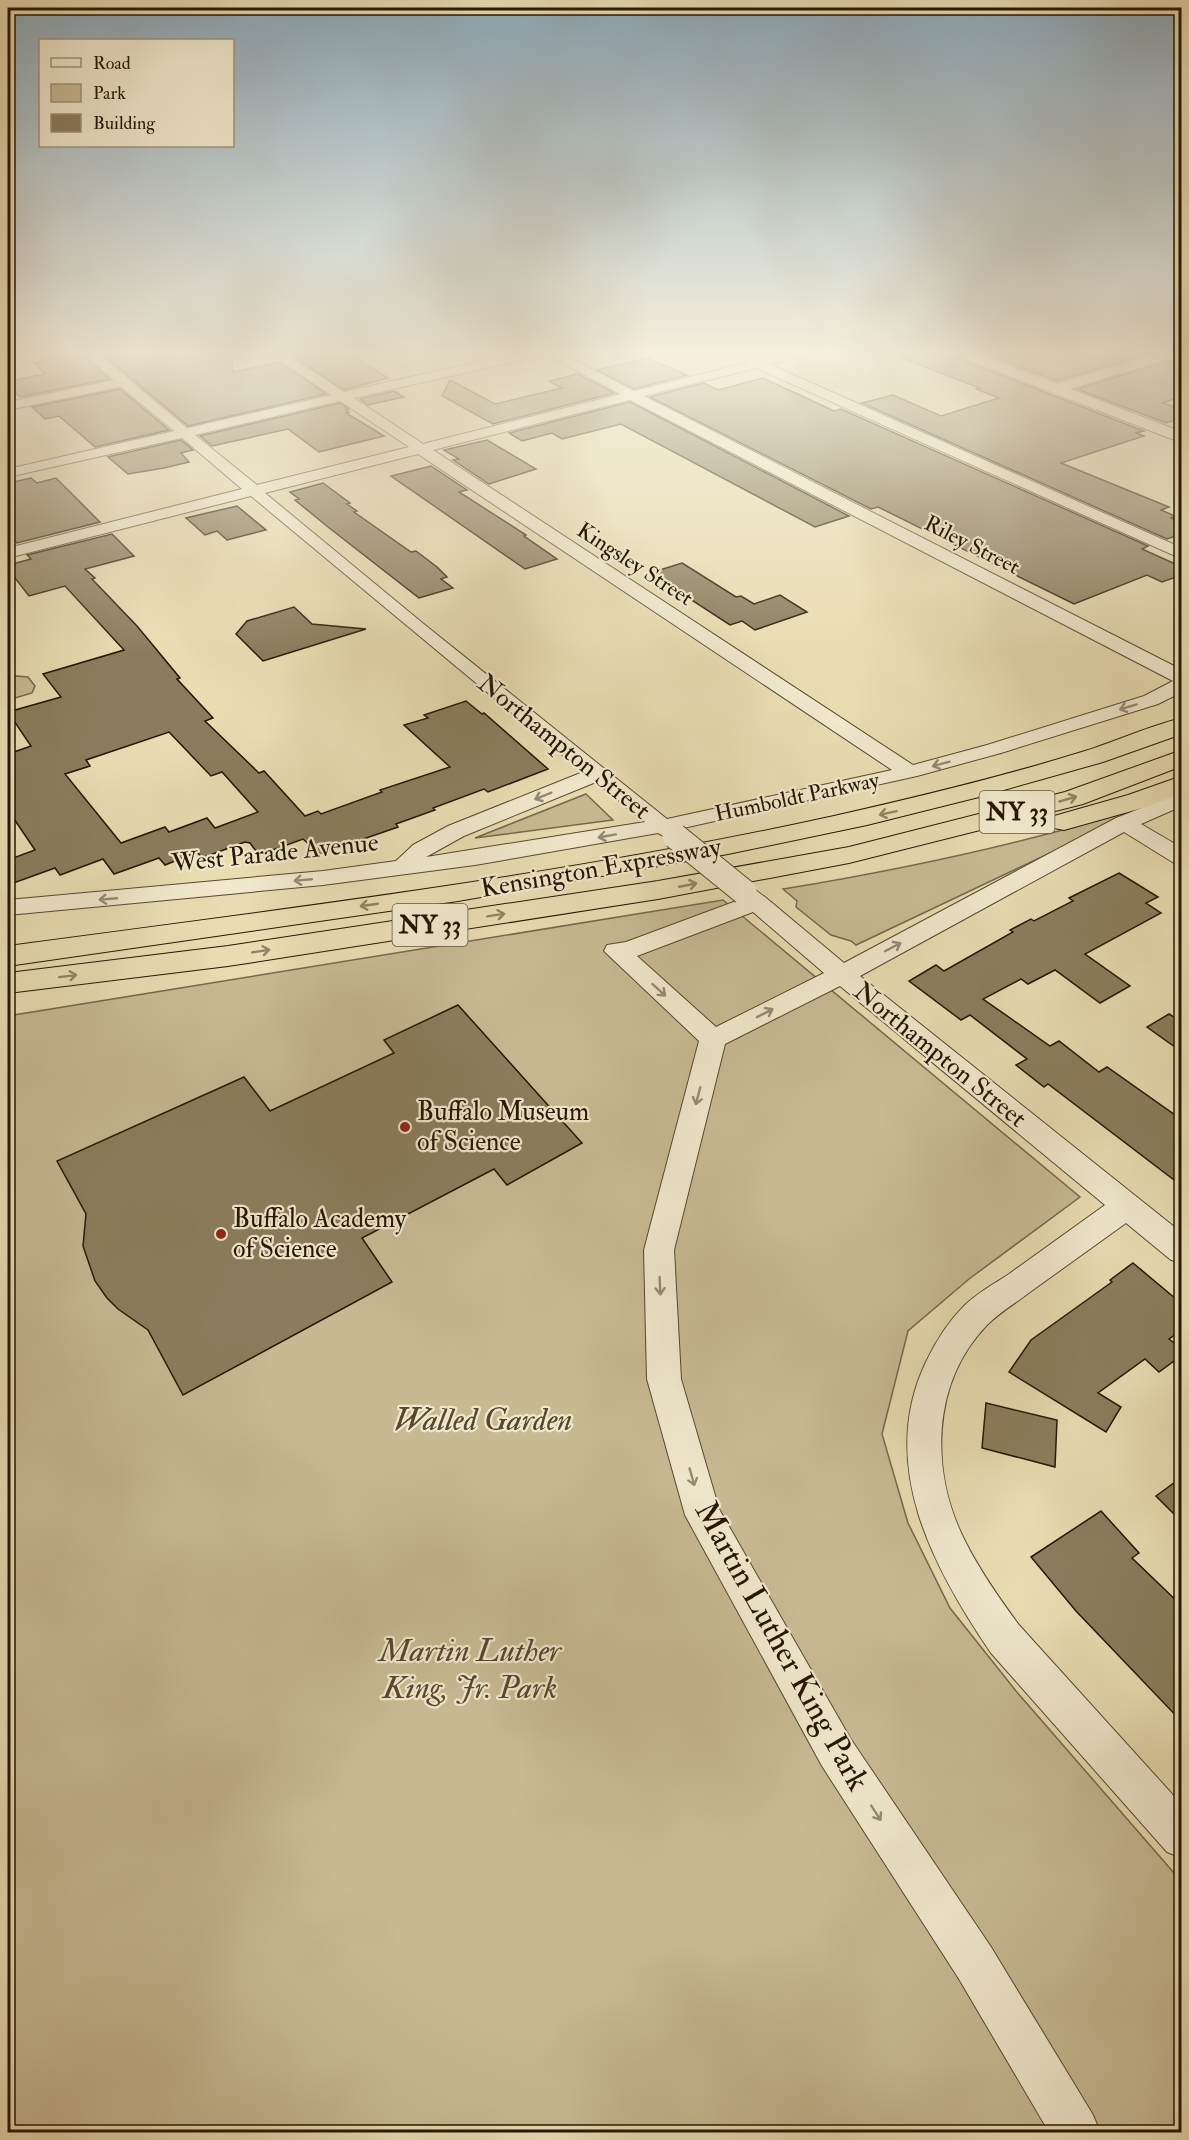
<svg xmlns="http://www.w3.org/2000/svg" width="1189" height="2140" viewBox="0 0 1189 2140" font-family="'IM FELL Double Pica',serif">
<rect width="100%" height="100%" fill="#e8dcb1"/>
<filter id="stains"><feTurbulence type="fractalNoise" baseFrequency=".00333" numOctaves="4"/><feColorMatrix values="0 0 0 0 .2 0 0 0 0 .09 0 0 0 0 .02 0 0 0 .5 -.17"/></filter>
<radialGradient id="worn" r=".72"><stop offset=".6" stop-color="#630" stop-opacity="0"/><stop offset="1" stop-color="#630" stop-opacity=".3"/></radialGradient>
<g fill="#c7ba93" stroke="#76684b" stroke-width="1.5">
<polygon points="16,676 28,677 35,686 32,693 8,700 8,679"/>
<polygon points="586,794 613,820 475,838"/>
<path d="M1130 811 1132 814 856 945 851 941 831 935 796 907 797 901 783 889C900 870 1016 845 1130 811Z"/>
<polygon points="723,900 1080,1197 969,1279 908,1331 882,1434 908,1523 950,1608 1016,1691 1181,1881 1181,2132 8,2132 8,1016"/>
</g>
<g fill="#8a7d5d" stroke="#241603" stroke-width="1.5" fill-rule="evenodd">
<polygon points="36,353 81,353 109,379 20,397 11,388 14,388 10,381 45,374 34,363 44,361"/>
<polygon points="101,353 231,353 233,372 279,362 326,394 188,426"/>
<polygon points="318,353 348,353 388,378 344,390 296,358"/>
<polygon points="894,353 953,353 957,358 1144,431 1136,433 1144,436 1061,463 1169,507 1161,510 1175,516 1171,518 1182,523 1182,534 1167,539 862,403 893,395 941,416 999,398 976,389 980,388 894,355"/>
<polygon points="984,353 1151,353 1057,381"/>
<polygon points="1182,353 1182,396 1163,403 1182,409 1182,418 1166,423 1077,389 1178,358"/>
<polygon points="648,358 687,375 634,389 597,370"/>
<polygon points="578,374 614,393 493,424 442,396 450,380 495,404 562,388 549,381"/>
<polygon points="763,378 834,411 841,409 1148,546 1142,549 1182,567 1182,575 1162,582 1147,575 1074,604 878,507 871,509 650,397 704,383 718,390"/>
<polygon points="120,389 169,430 95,447 59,416 45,419 32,407"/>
<polygon points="394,391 404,397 368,405 360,399"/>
<polygon points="630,402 849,516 815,527 621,424 562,439 552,433 522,441 509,433"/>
<polygon points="340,403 349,409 346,410 349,412 346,413 384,436 319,452 288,429 212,446 200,436"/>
<polygon points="181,440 193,450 181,453 189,462 164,468 128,474 108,457"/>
<polygon points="487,440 536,469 489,484 453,460 459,459 444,450"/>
<polygon points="431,466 467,490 459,492 526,535 524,536 557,559 525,569 391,476"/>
<polygon points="31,478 37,483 56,478 100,522 17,543 8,533 8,483"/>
<polygon points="323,483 350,503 347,504 357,511 354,512 411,552 416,551 437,567 447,577 441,579 453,588 419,598 328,527 295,500 299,499 290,492"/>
<polygon points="237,506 266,530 227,540 217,531 205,535 186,518"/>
<path d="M112 534 134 556 85 569 95 578 92 579 137 626 180 678 177 679 213 718 205 721 259 773 264 771 305 816 318 811 321 814 382 792 380 790 450 767 404 725 428 718 424 715 466 701 482 714 484 713 548 769 488 792 484 789 433 808 435 810 396 824 398 827 320 854 303 839 259 855 250 843 245 842 202 858 197 852 165 865 159 858 114 874 103 859 60 875 55 868 8 885V860L35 850 8 810V754L31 746 8 712 61 697 43 674 124 650 65 586 29 596 8 569V565L31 559 27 555ZM169 732 211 776 222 772 258 812 215 828 207 818 169 832 165 827 121 843 65 774 90 766 86 760Z"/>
<polygon points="682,563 736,597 741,596 754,604 780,595 807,612 755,630 742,621 730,625 650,573"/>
<polygon points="294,607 312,624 366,629 263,661 236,634 247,621"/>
<polygon points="1119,873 1158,897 1146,903 1161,913 1085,954 1130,986 1100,1003 1055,970 1028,984 1021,979 983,999 1050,1046 1059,1041 1099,1072 1107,1067 1182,1120 1182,1186 1048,1084 1044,1087 1016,1065 1027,1059 970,1015 961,1020 909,981 936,965 944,971 1013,932 1010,930 1031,919 1034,921 1073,901 1069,898"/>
<polygon points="458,1005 582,1143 507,1185 494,1169 362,1238 392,1282 183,1395 148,1330 118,1309 107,1298 95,1281 83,1246 86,1214 57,1161 244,1077 270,1111 394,1053 384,1040"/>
<polygon points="1169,1014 1182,1022 1182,1052 1147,1027"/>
<polygon points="1133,1263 1182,1304 1182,1330 1169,1339 1182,1349 1182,1355 1159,1372 1145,1359 1098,1393 1121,1407 1106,1432 1009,1372 1031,1340 1112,1282 1110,1280"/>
<polygon points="986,1403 1057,1420 1055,1467 982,1448"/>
<polygon points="1182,1477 1182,1522 1156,1496"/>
<polygon points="1101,1511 1139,1553 1132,1558 1182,1606 1182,1722 1076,1611 1031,1557"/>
</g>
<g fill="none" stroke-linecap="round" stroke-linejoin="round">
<defs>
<g id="minor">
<path d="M83 353H97L187 428 331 395 270 353H285L344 392 517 353H540L534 357 354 398 423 444 620 394 544 353H560L634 391 746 363V358C752 357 756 359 761 359 777 357 788 353 805 353L803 356 769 364 1182 548V559L756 368 644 396 1182 670V692L1158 704 1001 753 917 776 679 829 682 833 679 838 671 840 658 833 475 865 323 885 8 915V900L323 871 396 861 413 845 448 826 583 772 251 496 8 558V548L242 489 182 438 8 477V469L174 431 121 387 8 410V402L114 380ZM630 400 1173 681 1144 696 987 745 913 765 433 450ZM340 401 409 447 257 485 195 435ZM418 454 892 770 667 819 425 625 265 493ZM596 782 645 822 426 857 464 836Z"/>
<polygon points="1159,353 1179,353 1177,356 1060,392 1055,393 1048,389 1050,386"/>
<path d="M1182 792V806L1141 824 1182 848V865L1174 863 1124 832 860 976 1182 1233V1263L1171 1260 1126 1223C1094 1246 1062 1269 1030 1292 1016 1303 1000 1312 987 1325 931 1383 930 1472 965 1541 980 1571 999 1598 1019 1625L1182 1805V1858L1167 1852 991 1653C933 1568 877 1464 926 1362 936 1341 948 1322 964 1306 977 1293 994 1284 1009 1274 1041 1251 1073 1228 1105 1205L840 986 725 1044 674 1250 681 1379 719 1509 850 1738 991 1947 1093 2115 1100 2132H1049L959 1979 822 1766 685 1515 647 1379 644 1250 699 1041 604 951 607 945 626 942 739 900 732 892 736 887C750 883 754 890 765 897L844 963 1116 818ZM753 912 824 973 716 1027 637 956Z"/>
</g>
<polygon id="tertiary" points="955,353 977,353 1182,432 1182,443 958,356"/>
<g id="motorway">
<path d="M1182 718V734L1103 762 979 797 867 825 728 854 458 901 8 966V946C284 909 562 876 834 816 918 797 1002 777 1085 751 1117 741 1149 726 1182 718Z"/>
<polygon points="1182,750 1182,766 1083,804 849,863 658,899 228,966 8,993 8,973 228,946 658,881 849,847 1065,792"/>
<polygon points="1182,776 1182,793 1146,807 1064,830 1054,828 1051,822 1054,816 1128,795"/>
</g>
</defs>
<use href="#minor" stroke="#55482e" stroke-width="2"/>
<use href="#tertiary" stroke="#55482e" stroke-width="2"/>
<use href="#motorway" stroke="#241603" stroke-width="2"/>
<use href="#minor" fill="#f0e8cc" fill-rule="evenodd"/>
<use href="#tertiary" fill="#f0e8cc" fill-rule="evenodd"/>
<use href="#motorway" fill="#e8dcb1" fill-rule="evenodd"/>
<defs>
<polyline id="minor-bridge" points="675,836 744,892"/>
</defs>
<use href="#minor-bridge" stroke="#55482e" stroke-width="27" stroke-linecap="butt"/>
<use href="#minor-bridge" stroke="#f0e8cc" stroke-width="25"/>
</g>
<defs><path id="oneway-shaft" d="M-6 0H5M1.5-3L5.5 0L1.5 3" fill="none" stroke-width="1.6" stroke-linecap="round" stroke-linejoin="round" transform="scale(1.5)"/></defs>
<g stroke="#948a72">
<use href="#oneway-shaft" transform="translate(1128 707) rotate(163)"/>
<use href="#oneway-shaft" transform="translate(941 764) rotate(165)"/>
<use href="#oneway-shaft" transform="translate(543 796) rotate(158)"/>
<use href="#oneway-shaft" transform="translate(607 836) rotate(170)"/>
<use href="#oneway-shaft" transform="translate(303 880) rotate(175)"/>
<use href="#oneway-shaft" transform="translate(108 899) rotate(175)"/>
<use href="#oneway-shaft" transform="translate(893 947) rotate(-28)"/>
<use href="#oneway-shaft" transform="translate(659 990) rotate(42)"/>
<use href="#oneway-shaft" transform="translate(765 1013) rotate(-27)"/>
<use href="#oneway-shaft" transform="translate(698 1096) rotate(105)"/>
<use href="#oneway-shaft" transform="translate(660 1286) rotate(88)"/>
<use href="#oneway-shaft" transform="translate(692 1477) rotate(74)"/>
<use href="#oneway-shaft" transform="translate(876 1813) rotate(57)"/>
</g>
<g stroke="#908363">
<use href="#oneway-shaft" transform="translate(1068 799) rotate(-16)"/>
<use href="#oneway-shaft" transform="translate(888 813) rotate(168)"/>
<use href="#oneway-shaft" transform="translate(688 885) rotate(-11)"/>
<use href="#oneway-shaft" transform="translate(369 905) rotate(172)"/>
<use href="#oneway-shaft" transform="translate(496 915) rotate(-9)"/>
<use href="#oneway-shaft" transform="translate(261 951) rotate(-9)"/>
<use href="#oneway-shaft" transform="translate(68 976) rotate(-7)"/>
</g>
<linearGradient id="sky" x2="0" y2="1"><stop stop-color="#8da9ba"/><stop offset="0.54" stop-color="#f5efdc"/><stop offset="1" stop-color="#f5efdc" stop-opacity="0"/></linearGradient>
<rect width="1189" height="653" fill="url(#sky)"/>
<g fill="#8f2418" stroke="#f0e8cc" stroke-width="2">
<circle cx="405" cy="1127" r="6"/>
<circle cx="221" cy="1234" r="6"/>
</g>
<g text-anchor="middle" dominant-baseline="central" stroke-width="4.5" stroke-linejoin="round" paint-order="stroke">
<g font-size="22" fill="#241603" stroke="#f0e8cc">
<text transform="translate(972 545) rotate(27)">Riley Street</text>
<text transform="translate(635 564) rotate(33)">Kingsley Street</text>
<text transform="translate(797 797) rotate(-12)">Humboldt Parkway</text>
</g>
<g fill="#f0e8cc" stroke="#61553f" stroke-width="1.5">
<rect x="979.5" y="791" width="75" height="42" rx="4.5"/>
<rect x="392.5" y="904" width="75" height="42" rx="4.5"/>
</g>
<g font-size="24" font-weight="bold" fill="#241603">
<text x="1017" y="812">NY 33</text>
<text x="430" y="925">NY 33</text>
</g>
<g font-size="26" fill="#241603" stroke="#f0e8cc">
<text transform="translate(564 747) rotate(39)">Northampton Street</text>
<text transform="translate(275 853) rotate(-6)">West Parade Avenue</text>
<text transform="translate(601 868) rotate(-10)">Kensington Expressway</text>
<text transform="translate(940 1055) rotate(39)">Northampton Street</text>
</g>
<g font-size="26" fill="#241603" stroke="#f0e8cc" text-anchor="start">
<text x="417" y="1112">Buffalo Museum<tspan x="417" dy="30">of Science</tspan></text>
<text x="233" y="1219">Buffalo Academy<tspan x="233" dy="30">of Science</tspan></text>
</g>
<g font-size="32" font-style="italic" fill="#55472e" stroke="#f0e8cc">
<text x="483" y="1420">Walled Garden</text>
<text x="470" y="1651">Martin Luther<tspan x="470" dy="37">King, Jr. Park</tspan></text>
</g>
<g font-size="32" fill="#241603" stroke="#f0e8cc">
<text transform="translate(782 1646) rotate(61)">Martin Luther King Park</text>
</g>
</g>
<rect width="1189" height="2140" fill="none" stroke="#e8dcb1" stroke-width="30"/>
<rect x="9" y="9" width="1171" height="2122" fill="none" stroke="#241603" stroke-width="3"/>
<rect x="15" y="15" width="1159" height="2110" fill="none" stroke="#241603" stroke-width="1.5"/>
<rect x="39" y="39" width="195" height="108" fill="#f0e8cc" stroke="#9e947c" stroke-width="1.5"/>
<rect x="51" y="58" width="30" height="9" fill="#f0e8cc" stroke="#9e947c" stroke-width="1.5"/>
<text x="93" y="69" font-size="18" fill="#241603">Road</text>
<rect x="51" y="84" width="30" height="18" fill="#c7ba93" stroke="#9e947c" stroke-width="1.5"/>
<text x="93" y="99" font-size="18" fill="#241603">Park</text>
<rect x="51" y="114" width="30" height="18" fill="#8a7d5d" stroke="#9e947c" stroke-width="1.5"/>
<text x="93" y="129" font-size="18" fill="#241603">Building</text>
<rect width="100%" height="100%" filter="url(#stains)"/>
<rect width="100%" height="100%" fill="url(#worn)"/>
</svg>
